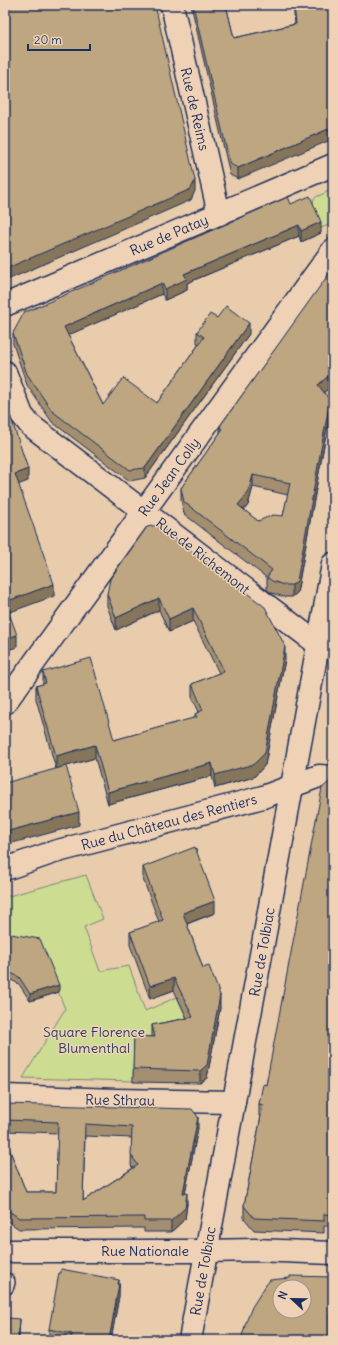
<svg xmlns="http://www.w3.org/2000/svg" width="338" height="1345" viewBox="0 0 338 1345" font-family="Delius,sans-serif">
<rect width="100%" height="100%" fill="#e9ccac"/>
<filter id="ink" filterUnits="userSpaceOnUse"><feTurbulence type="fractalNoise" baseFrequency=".025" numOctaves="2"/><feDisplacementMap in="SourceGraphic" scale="8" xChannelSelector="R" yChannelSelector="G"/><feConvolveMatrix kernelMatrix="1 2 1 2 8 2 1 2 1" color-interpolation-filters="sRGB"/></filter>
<g filter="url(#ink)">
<g fill="#ccdd91" stroke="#748678">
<polygon points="329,191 333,200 333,223 319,229 312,211 314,198"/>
<polygon points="86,875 103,919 84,927 100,971 129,966 145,1011 177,997 187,1019 176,1033 134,1041 133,1081 23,1078 65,1009 40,946 5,940 5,897"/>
</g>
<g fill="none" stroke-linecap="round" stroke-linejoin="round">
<defs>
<polyline id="pedestrian" points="5,1286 6,1282"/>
<g id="minor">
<polyline points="172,5 219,214"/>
<polyline points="5,372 22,415 30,425 319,645"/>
<polyline points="5,703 333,250"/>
<polyline points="5,869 54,852 263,797 319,776 333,777"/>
<polyline points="5,1096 115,1100 234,1102"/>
</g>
<g id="tertiary">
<polyline points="5,305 333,165"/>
<polyline points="5,1251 207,1251 255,1250 333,1253"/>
</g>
<polyline id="secondary" points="190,1340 333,564"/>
</defs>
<use href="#pedestrian" stroke="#1b2f5e" stroke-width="20"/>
<use href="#minor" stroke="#1b2f5e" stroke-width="25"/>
<use href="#tertiary" stroke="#1b2f5e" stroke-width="25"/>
<use href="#secondary" stroke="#1b2f5e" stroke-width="25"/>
<use href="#pedestrian" stroke="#efd2b6" stroke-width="17"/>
<use href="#minor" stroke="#efd2b6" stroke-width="22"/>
<use href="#tertiary" stroke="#efd2b6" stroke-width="22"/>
<use href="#secondary" stroke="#efd2b6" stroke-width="22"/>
</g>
<g fill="#a38f6f" stroke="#1b2f5e" fill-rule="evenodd">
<polygon points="191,5 226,5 234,38 295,24 293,5 333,5 238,179 230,175"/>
<polygon points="291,204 321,233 301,242 299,236 187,283 187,290 165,300 162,294 68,335 103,405 157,403 199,344 197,343 197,332 217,318 249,334 145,478 130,481 52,422 27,385 13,344 13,333 28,311"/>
<path d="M333 385 324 392 330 412 297 593 292 597H284L272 593 267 590V578L184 514 181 500V488L220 433V426ZM253 487 288 495 283 516 258 521 244 510 248 505Z"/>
<polygon points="147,527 285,659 265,765 254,777 215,788 212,776 108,804 95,758 56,769 36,699 36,686 43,684 43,672 114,740 195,718 195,714 199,712 192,697 192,684 219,673 193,621 169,632 159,610 116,630 107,606 107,594"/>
<polygon points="333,779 333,1226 324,1226 324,1233 254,1230 244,1218 244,1206 261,1116 259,1116 259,1104 266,1085"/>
<polygon points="143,867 215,913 187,924 203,968 220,1008 207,1078 200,1083 133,1082 134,1036 152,1037 152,1025 187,1018 174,990 150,999 130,945 130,932 159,922 143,879"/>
<polygon points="5,933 59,992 30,1001 19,984 5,977"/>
<path d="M5 1104 198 1128 185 1193 187 1204 185 1219 171 1232H144V1228L19 1229 6 1220 5 1218V1138L26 1192H56L58 1133 5 1131ZM85 1136 132 1138 131 1166 133 1168 83 1201Z"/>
<polygon points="333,1277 333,1319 331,1319 241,1340"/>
<polygon points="119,1284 119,1296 111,1340 49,1340 49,1329"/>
</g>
<g fill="#85745a" stroke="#1b2f5e">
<polygon points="333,127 333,139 238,179 238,168"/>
<polygon points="195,180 195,191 191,200 5,281 5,269"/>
<polygon points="321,222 321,233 301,242 301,231"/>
<polygon points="299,225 299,236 187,283 187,290 165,300 165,289 184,274"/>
<polygon points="162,283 162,294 64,337 64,327"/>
<polygon points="249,323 249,334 145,478 145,468"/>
<polygon points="333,372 333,385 318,397 318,385"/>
<polygon points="330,400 330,412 297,593 292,597 292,585"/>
<polygon points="28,469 28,481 15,486 15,474"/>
<polygon points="253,475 253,487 248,505 238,518 238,505"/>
<polygon points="54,584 54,596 5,614 5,602"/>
<polygon points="159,598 159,610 116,630 116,618"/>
<polygon points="193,608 193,621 169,632 169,619"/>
<polygon points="17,635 17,647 5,651 5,639"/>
<polygon points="285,646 285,659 265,765 254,777 215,788 215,775"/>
<polygon points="95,745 95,758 56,769 56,756"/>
<polygon points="212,763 212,776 108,804 108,792"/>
<polygon points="79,812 79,825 5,845 5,832"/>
<polygon points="215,901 215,913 183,925 183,913"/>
<polygon points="174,978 174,990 150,999 150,986"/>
<polygon points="59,985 59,992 30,1001 30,994"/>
<polygon points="220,995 220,1008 207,1078 200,1083 200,1071"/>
<polygon points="198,1117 198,1128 183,1204 183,1193"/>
<polygon points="187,1193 187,1204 185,1219 171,1232 171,1221"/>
<polygon points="119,1280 119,1288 119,1284 119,1296 111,1340 109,1340"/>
<polygon points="331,1307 331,1319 330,1340 329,1340"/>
<polygon points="20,1319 19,1340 18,1340"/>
</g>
<g fill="#bea681" stroke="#1b2f5e" fill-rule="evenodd">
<polygon points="5,5 155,5 195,180 191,189 5,269"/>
<polygon points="193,5 226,5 234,38 296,24 294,5 333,5 333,127 238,168 230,164"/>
<polygon points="310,196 321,222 301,231 299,225 184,274 187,279 165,289 162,283 64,327 103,405 123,378 157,403 204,337 197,332 210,314 217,318 226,306 249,323 145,468 130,470 52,411 27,374 13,333 25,311 28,311 288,197 291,204"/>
<path d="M333 268V372L318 385 330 400 297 581 292 585H284L272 581 267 577 272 570 184 502 181 488 222 430 220 426ZM253 475 290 483 283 516 273 515 258 521 238 505 248 493Z"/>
<polygon points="5,400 28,469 15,474 54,584 5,602 17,635 5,639"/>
<polygon points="158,525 265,607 285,646 265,753 254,764 215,775 212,763 108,792 95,745 56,756 36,686 46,683 43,672 91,658 114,740 197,717 195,714 203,710 192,684 224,671 193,608 169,619 159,598 116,618 107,594 110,579 147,527"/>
<polygon points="66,766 79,812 5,832 5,783"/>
<polygon points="333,779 333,1215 324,1214 324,1221 254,1218 244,1206 263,1105 259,1104 263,1084 266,1085 322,788"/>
<polygon points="195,847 215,901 183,913 203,968 209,966 220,995 207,1065 200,1071 133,1069 134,1036 155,1037 152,1025 193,1017 174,978 150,986 130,932 163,920 143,867"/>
<polygon points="5,933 40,939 59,985 30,994 19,977 5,970"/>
<path d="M5 1104 192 1109 198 1117 183 1193H187L185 1208 171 1221H144V1217L19 1218 6 1209 5 1207V1138L26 1192H56L58 1122 5 1120ZM85 1124 132 1127 131 1155 138 1165 83 1201Z"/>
<polygon points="61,1269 119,1280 118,1284 119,1284 109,1340 71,1340 72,1334 49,1329 59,1273 61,1273"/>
<path d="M290 1276 333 1277V1307H331L329 1340H241L246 1322 252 1307 266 1285 270 1280 290 1278ZM280 1287H304V1311H280Z"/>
<polygon points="7,1318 20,1319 18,1340 5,1340 5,1320"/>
</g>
</g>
<g text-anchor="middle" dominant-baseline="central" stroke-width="3" stroke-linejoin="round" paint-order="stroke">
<g font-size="14" fill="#1b2f5e" stroke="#efd2b6">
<text transform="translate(195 109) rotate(77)">Rue de Reims</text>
<text transform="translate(169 235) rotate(-23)">Rue de Patay</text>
<text transform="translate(169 477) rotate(-54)">Rue Jean Colly</text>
<text transform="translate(203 556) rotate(38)">Rue de Richemont</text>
<text transform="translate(169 822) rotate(-15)">Rue du Château des Rentiers</text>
<text transform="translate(262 952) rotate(-80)">Rue de Tolbiac</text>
<text transform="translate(120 1100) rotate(1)">Rue Sthrau</text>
<text x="145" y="1251">Rue Nationale</text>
<text transform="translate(203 1271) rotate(-80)">Rue de Tolbiac</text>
</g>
<g font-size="14" fill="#2d4063" stroke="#efd2b6">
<text x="94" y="1032">Square Florence<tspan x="94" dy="16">Blumenthal</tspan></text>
</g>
</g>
<rect width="338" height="1345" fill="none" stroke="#efd2b6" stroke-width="20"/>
<rect x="10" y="10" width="318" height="1325" fill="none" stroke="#1b2f5e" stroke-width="1.5" filter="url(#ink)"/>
<g transform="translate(292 1299) rotate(292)"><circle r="19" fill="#efd2b6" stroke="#9a9193"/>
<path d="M0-3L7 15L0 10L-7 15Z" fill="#1b2f5e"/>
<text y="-6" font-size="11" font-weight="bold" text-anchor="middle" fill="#1b2f5e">N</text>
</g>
<path d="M28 44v6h62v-6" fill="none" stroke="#1b2f5e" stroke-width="2"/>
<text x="34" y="44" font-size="12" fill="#1b2f5e" stroke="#efd2b6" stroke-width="3" paint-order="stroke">20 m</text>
</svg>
